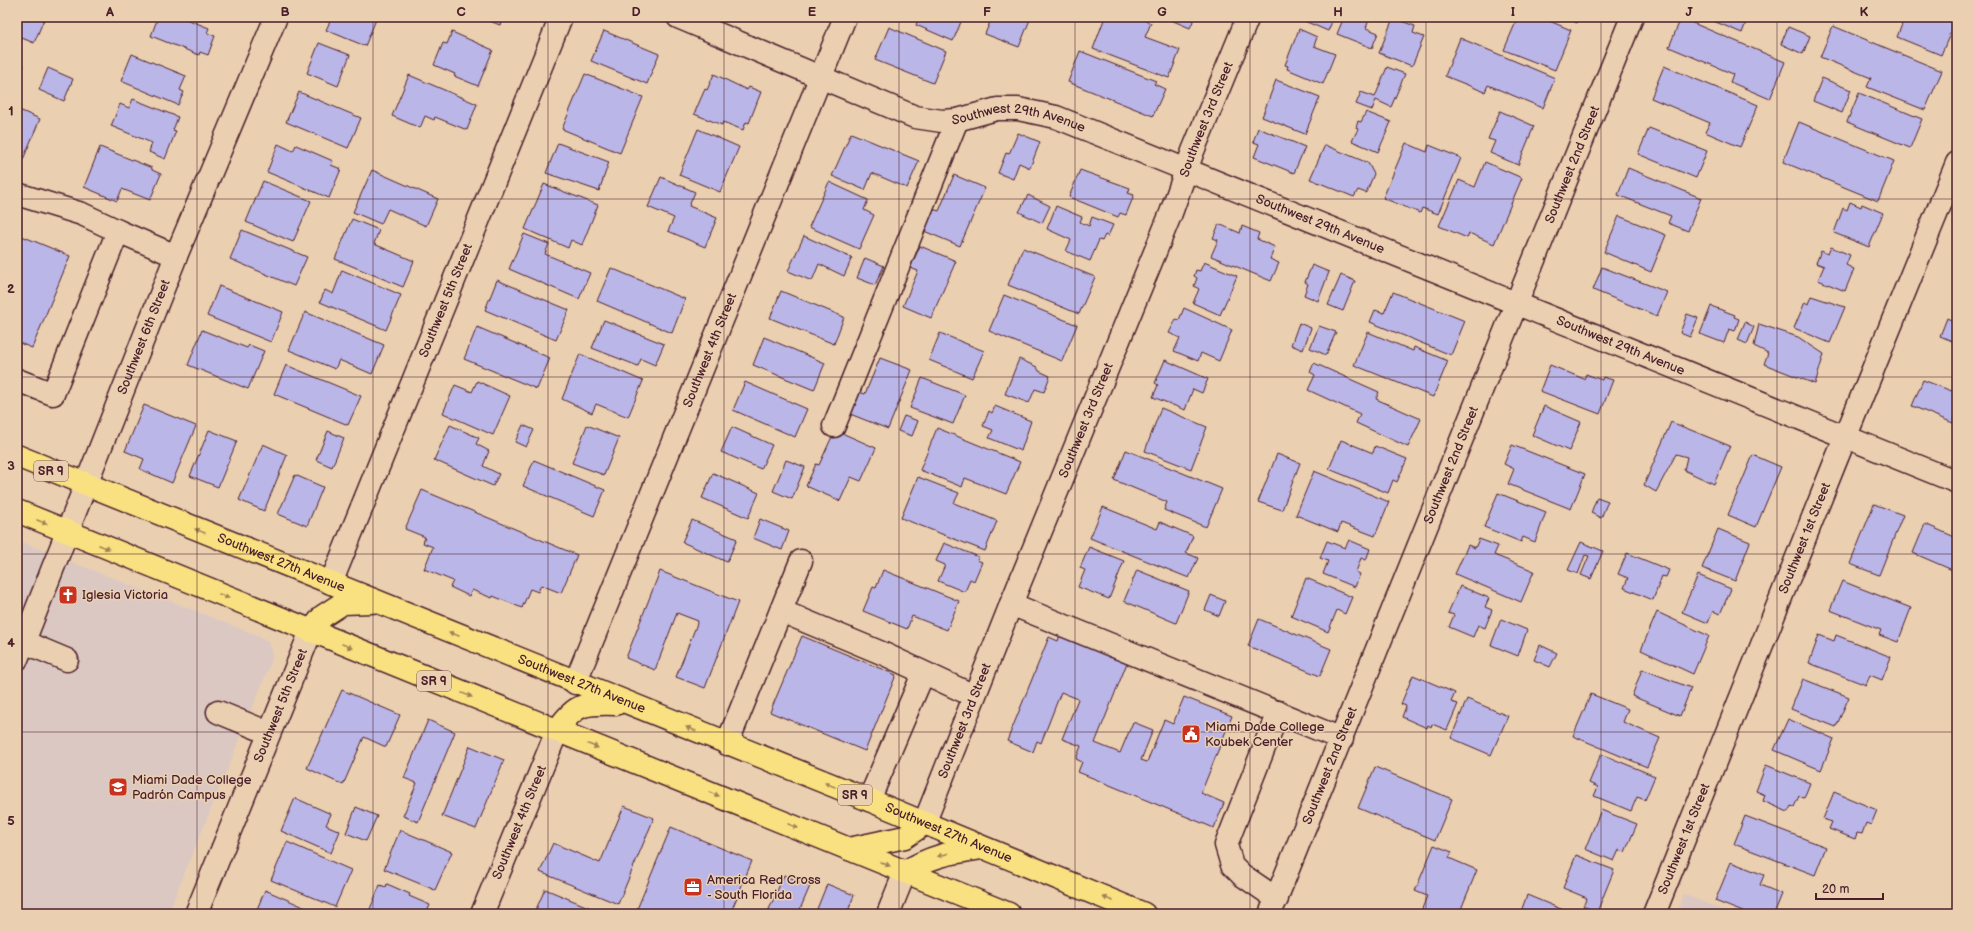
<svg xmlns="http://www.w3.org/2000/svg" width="1974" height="931" viewBox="0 0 1974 931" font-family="'Balsamiq Sans',sans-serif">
<rect width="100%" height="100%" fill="#ead0b1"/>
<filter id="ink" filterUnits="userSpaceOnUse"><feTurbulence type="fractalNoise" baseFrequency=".025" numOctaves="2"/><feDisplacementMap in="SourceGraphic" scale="8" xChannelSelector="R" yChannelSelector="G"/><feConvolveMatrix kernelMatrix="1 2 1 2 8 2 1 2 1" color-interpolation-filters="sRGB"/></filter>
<g filter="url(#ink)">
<g fill="#dcc8c2">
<polygon points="17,540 259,636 269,642 272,650 272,660 168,914 17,914"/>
<polygon points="1684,894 1732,914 1676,914"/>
</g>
<g fill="#bbb6e8" stroke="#4a1f2b">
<polygon points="17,17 45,17 34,43 22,38 19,45 17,44"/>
<polygon points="158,17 181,17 209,28 207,33 215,36 208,55 200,52 199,55 151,36"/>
<polygon points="332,17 377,17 365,46 326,30"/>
<polygon points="479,17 503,17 500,25"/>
<polygon points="919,17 963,17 953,41 916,25"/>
<polygon points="992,17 1031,17 1019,47 985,34"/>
<polygon points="1105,17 1136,17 1151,23 1145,37 1180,50 1169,78 1093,49"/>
<polygon points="1164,17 1195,17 1190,28"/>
<polygon points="1295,17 1334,17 1328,31"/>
<polygon points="1344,17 1370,17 1366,28 1378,33 1372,48 1337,34"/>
<polygon points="1518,17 1540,17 1571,30 1555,70 1504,50"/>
<polygon points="1564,17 1579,17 1577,23"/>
<polygon points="1704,17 1748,17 1742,33"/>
<polygon points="1905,17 1942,17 1955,22 1941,55 1897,37"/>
<polygon points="1393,18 1415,26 1413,33 1424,37 1412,66 1379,53"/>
<polygon points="1681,18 1785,62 1770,99 1730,82 1733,74 1669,47"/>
<polygon points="1833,26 1942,71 1925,110 1867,87 1871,78 1820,57"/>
<polygon points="889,27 946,51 933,83 875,60"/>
<polygon points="1788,27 1810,36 1803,54 1781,44"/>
<polygon points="1299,29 1317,37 1314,46 1335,54 1323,84 1287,69 1288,66 1285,65"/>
<polygon points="604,31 659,54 647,84 591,61"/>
<polygon points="452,32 493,50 478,86 454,76 455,74 434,65 443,43 447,44"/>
<polygon points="1460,38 1555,78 1543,108 1488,85 1485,92 1445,76"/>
<polygon points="319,43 350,55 338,86 307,73"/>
<polygon points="1080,51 1156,81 1154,84 1165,89 1153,116 1068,82"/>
<polygon points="132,54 186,76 180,90 184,92 178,105 121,81"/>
<polygon points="17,62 24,65 17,80"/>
<polygon points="1664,66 1758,105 1740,147 1705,132 1710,123 1651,98"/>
<polygon points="1387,67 1405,74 1391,107 1376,100 1372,110 1356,104 1361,92 1375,97"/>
<polygon points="48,68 73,79 64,101 39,90"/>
<polygon points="585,74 643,97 620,153 562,129"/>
<polygon points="714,74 747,90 749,87 761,92 749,123 746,122 743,130 723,122 722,125 694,114 705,89 707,90"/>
<polygon points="409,75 477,104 467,130 435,117 434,120 425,116 420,128 392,116"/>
<polygon points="1822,78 1851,90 1842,113 1813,101"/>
<polygon points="1276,80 1320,97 1305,134 1262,117"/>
<polygon points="299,92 361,118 348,148 286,122"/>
<polygon points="1859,93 1922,119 1910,148 1847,122"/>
<polygon points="133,99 178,117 173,130 176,131 165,159 149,152 152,143 111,126 120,104 129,108"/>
<polygon points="17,109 40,119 22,162 17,159"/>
<polygon points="1500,111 1534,126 1518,165 1490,153 1495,141 1488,139"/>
<polygon points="1366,112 1391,122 1378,152 1352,141 1358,129 1356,128 1358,121 1361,122"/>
<polygon points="1799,122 1894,161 1878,201 1783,162"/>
<polygon points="1258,128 1305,147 1294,173 1254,157 1259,144 1253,142"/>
<polygon points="1649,128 1707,151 1696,178 1638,154"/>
<polygon points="698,129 739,147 720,192 679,175"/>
<polygon points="851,133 919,161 907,188 872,173 865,190 832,176"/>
<polygon points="1018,133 1040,142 1030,168 1019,163 1013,179 998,173 1006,153 1009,154"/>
<polygon points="558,143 609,162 599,191 546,173"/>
<polygon points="1406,143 1427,152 1429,145 1461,158 1438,214 1422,208 1420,213 1383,198"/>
<polygon points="278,144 293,151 296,145 333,161 331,165 341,169 329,198 267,172"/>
<polygon points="1325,145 1368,163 1374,174 1366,193 1358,190 1354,197 1310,179"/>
<polygon points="100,147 152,168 152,170 161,174 150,200 122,189 117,201 84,187"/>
<polygon points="1485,162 1522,178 1494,244 1469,233 1467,238 1439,226 1459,180 1475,187"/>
<polygon points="1628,168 1701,198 1688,231 1668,223 1671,216 1618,195"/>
<polygon points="372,170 438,199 426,226 388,209 381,224 353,212"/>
<polygon points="1080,170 1130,188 1128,193 1134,195 1126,215 1120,213 1118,217 1069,197"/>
<polygon points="954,175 985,188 960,246 924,231 933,209 939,211"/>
<polygon points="661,177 695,192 689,206 717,218 705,247 668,231 674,218 648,207"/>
<polygon points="263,181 311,201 293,242 246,222"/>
<polygon points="829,182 868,200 864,210 874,215 859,249 809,227"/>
<polygon points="544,184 598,205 582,245 571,240 568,248 525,229"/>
<polygon points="1028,195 1050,206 1042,223 1019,212"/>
<polygon points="1850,202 1861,207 1862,204 1883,213 1869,247 1834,233 1843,208 1847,210"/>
<polygon points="1056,206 1082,217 1080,222 1089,226 1092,217 1113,225 1108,236 1105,235 1102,241 1099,240 1090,261 1066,251 1071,240 1047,229"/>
<polygon points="1619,216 1666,235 1651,272 1604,252"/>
<polygon points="352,219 379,230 374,244 414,261 403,287 335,259"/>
<polygon points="1219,224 1240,233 1242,226 1259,233 1257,239 1275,247 1270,259 1279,263 1271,281 1211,256 1218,240 1213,238"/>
<polygon points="242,230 307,257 294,286 230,259"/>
<polygon points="17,234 70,256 32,348 17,342"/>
<polygon points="524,234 549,244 545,254 590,273 579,299 509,269"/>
<polygon points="804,236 852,258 844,276 819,264 812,281 788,271"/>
<polygon points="920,246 956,261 931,318 903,306 918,271 910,268"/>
<polygon points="1831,247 1850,255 1846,265 1854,269 1845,291 1818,280 1824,266 1816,263 1821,251 1828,254"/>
<polygon points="1023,248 1095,277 1079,314 1008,285"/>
<polygon points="865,258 884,266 875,285 857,278"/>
<polygon points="1204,262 1237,276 1220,315 1193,303 1199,289 1194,286 1197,278 1194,276 1196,270 1200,271"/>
<polygon points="1312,265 1329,272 1318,301 1304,295 1308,284 1305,282"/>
<polygon points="1602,267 1667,292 1657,316 1593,290"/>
<polygon points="611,268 685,299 672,333 597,301"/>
<polygon points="342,270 401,295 386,330 320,302 325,290 333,294"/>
<polygon points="1341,275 1355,281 1343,311 1328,305"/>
<polygon points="497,280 569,310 556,340 485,310"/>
<polygon points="219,286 283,312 271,342 207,316"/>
<polygon points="781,291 844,317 834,344 770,318"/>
<polygon points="1393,292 1465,321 1451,355 1370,322 1375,310 1384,313"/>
<polygon points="1004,295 1077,325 1062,361 989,331"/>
<polygon points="1811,296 1845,307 1830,343 1794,328 1805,302 1808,304"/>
<polygon points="1711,306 1735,315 1734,317 1739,319 1735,331 1729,329 1724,343 1700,334"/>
<polygon points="1184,308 1232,330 1219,361 1201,353 1198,361 1174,351 1180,338 1169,333 1176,319 1179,320"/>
<polygon points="305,312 384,345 372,374 339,360 335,369 289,350"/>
<polygon points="1687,314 1698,318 1690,337 1680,333"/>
<polygon points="1947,318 1957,323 1957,343 1940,336"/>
<polygon points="604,320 664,344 655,365 641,359 638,366 592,348"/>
<polygon points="1745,322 1754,327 1747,344 1738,340"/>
<polygon points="1299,323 1311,328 1303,350 1291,345"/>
<polygon points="1759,324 1798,337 1824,354 1815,384 1764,364 1768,353 1754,346"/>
<polygon points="1319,326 1336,332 1326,355 1310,348"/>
<polygon points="477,327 550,358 537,389 464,359"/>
<polygon points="202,330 247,348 249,345 264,351 248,389 188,365"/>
<polygon points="1368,332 1413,351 1414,347 1448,361 1433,397 1354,365"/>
<polygon points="940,333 984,351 972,378 929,360"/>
<polygon points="764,337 825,363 814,390 753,365"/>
<polygon points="580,354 643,381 628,417 596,404 592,413 562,399"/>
<polygon points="880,358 912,370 888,429 850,414 859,392 865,394"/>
<polygon points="1019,359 1037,367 1039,371 1050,376 1044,392 1035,389 1029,403 1005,394"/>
<polygon points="1165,360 1208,379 1202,393 1193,389 1185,410 1153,397 1158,385 1155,383"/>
<polygon points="1314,363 1379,392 1376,399 1421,419 1408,447 1356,423 1360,414 1308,390 1315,375 1310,372"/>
<polygon points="286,365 361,396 348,425 274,394"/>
<polygon points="1550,365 1584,379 1586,374 1602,380 1603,377 1613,380 1600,414 1540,391"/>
<polygon points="922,378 965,395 953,424 910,408"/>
<polygon points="1923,380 1957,393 1957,413 1953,423 1912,406"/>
<polygon points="477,381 510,396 493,435 443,413 455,385 472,392"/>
<polygon points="745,382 807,409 795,437 733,410"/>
<polygon points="144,405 196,426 172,483 140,469 144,459 125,451"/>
<polygon points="995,406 1031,421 1021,451 989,438 993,430 983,426 989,411 992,413"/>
<polygon points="1544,406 1581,422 1569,451 1532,435"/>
<polygon points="1161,408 1207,427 1191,469 1145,451"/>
<polygon points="904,416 918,421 912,436 898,431"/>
<polygon points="1671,422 1730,446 1714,484 1684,470 1687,457 1676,454 1656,492 1644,485"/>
<polygon points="450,425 479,438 476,444 489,451 483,466 499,474 493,486 434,460"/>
<polygon points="523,425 534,430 526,447 515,442"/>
<polygon points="587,425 619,438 604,475 572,463"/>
<polygon points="732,427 772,445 761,469 721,452"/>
<polygon points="937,428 1020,462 1006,494 965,478 962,487 920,470"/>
<polygon points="209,430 237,441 218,487 190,476"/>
<polygon points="835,430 876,448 861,481 851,477 840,501 806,486 816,464 819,465"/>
<polygon points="328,431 344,438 332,467 316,460"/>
<polygon points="1341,440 1373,453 1375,446 1407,459 1397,482 1393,480 1388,493 1329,469"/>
<polygon points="263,444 287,455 264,511 239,500"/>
<polygon points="1512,445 1585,474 1571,509 1508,484 1514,469 1504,464"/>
<polygon points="1126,450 1222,489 1206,527 1164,510 1167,502 1114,480"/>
<polygon points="1277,454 1300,463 1282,510 1258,502"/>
<polygon points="1753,455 1781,467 1756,527 1728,515"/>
<polygon points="534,460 605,490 594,516 523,486"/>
<polygon points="786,460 805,467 792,499 773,491"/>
<polygon points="1314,471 1389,502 1375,536 1341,523 1338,532 1296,515"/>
<polygon points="713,473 759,493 748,518 702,498"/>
<polygon points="295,475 323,487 307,526 278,514"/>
<polygon points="918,477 959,493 954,503 997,521 985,551 901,518"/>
<polygon points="422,490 577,555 561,593 541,585 538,592 530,589 522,608 493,596 492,598 472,590 469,596 450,587 453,581 424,569 433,547 423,543 425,537 405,529"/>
<polygon points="1498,493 1546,512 1535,542 1523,537 1521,542 1484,527"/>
<polygon points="1597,497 1608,501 1601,518 1591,513"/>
<polygon points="1874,504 1903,515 1879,575 1850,564"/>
<polygon points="1103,507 1157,529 1160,522 1193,536 1186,553 1198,558 1189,578 1090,538"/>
<polygon points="760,519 789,531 782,550 753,538"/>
<polygon points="692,520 737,539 727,562 682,542"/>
<polygon points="1925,524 1957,538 1957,572 1913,553"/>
<polygon points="1718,529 1750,542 1735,581 1702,568"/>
<polygon points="1479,539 1498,546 1494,555 1534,571 1521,602 1455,574 1468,545 1475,548"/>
<polygon points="1349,540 1370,549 1366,560 1361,558 1356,572 1360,574 1355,587 1323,574 1328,561 1320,558 1327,541 1345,548"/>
<polygon points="1581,542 1603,551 1591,579 1581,575 1589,556 1585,555 1578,574 1568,570"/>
<polygon points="944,543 979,557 977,560 982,562 974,581 970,579 965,592 938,581 945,565 936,561"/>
<polygon points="1089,547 1124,561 1109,599 1078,587 1085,570 1080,568"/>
<polygon points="1627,553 1669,570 1666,577 1662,576 1653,600 1624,588 1628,578 1618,574"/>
<polygon points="883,570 959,601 947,630 912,616 907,629 863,611 873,587 876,588"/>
<polygon points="1137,570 1189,591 1176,623 1124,601"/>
<polygon points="660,571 738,602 705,688 676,677 698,621 677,613 655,670 626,658"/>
<polygon points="1698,575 1731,589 1720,614 1713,611 1708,623 1682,612"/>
<polygon points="1306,578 1352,597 1345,614 1337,610 1328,632 1291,616"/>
<polygon points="1842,581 1911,608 1898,642 1879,635 1881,630 1830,610"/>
<polygon points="1460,586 1489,598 1485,607 1492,610 1485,628 1478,625 1473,637 1449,627 1454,615 1448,613"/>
<polygon points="1211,595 1225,601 1219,616 1205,610"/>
<polygon points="1657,612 1709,636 1693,674 1641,650"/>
<polygon points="1259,619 1331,649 1320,676 1248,646"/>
<polygon points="1501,619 1527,630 1518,656 1491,645"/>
<polygon points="1060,635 1127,663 1095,743 1120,753 1133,722 1153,730 1141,760 1147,762 1164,720 1173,724 1184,697 1232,716 1201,793 1224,803 1214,828 1078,772 1082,762 1076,759 1081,746 1062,739 1078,699 1061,692 1041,743 1037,741 1033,752 1007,741 1049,637 1058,641"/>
<polygon points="1819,635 1834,641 1836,635 1891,657 1882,680 1870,675 1866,685 1809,663"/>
<polygon points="802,636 896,675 865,751 770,712"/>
<polygon points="1540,645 1557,653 1550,667 1534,660"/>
<polygon points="1642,669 1691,688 1680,716 1632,696"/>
<polygon points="1413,675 1455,693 1451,702 1458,704 1447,730 1432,724 1431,727 1428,725 1427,728 1402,717 1406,706 1401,704"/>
<polygon points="1803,679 1849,697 1836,727 1791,709"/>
<polygon points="342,690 400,715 386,747 364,737 343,785 307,768"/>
<polygon points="1591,694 1628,709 1623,722 1660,738 1647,767 1573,736"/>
<polygon points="1467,699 1508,716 1491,755 1451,738"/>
<polygon points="1788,719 1834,739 1821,770 1774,750"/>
<polygon points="428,720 455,732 418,822 403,816 417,783 404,778"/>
<polygon points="470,746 504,760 476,829 442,816"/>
<polygon points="1601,754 1655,776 1645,800 1637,797 1631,811 1594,796 1598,787 1589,783"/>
<polygon points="1766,765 1810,783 1804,798 1799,796 1794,807 1791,806 1788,812 1763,801 1765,795 1756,791"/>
<polygon points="1375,767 1452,799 1435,840 1358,808"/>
<polygon points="1834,792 1877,810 1871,825 1866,823 1862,834 1857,833 1855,839 1829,829 1832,822 1823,819"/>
<polygon points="295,798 331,814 326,825 340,831 331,853 281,831"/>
<polygon points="624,806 654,818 618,904 540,872 553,843 600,863"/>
<polygon points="356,807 377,816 366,841 346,833"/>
<polygon points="1601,810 1637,824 1625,852 1619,850 1614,861 1585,849"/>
<polygon points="1745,816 1826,847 1815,875 1734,844"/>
<polygon points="671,827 752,861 730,914 635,914"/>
<polygon points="400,830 452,852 435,890 384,869"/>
<polygon points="287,842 351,870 335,907 271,880"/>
<polygon points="1434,845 1452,852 1449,858 1477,870 1459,914 1420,914 1427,896 1415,891"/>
<polygon points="1576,855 1614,870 1597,912 1583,906 1587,898 1563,888"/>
<polygon points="1731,862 1764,875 1760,885 1782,894 1774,914 1748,914 1715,901"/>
<polygon points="784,875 810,886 798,914 767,914"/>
<polygon points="387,884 410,894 409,896 430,905 426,914 408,914 403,912 403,914 368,914 380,885 386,887"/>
<polygon points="827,884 854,895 847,914 815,914"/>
<polygon points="545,889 593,909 591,914 534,914"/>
<polygon points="265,890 304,907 301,914 255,914"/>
<polygon points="1527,895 1573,914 1520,914"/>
</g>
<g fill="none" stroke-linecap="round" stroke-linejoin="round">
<defs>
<g id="minor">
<path id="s1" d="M678 17 915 117 942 121 957 120 997 109H1018L1056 117 1957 482"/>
<polyline points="17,194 82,214 118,231"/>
<polyline points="17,380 53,394 118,231 176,256"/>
<polyline points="834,426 957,120"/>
<path id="s2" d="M331 583 561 17"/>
<polyline points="1011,604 1342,739"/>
<polyline points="781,611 884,654 974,696"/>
<polyline points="24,642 67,660"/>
<path id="s3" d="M17 659 176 256 276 17"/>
<path id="s4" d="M575 683 845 17"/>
<polyline points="218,712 269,733"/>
<polyline points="727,744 801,561"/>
<polyline points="869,800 923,674"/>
<path id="s5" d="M924 824 1011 604 1171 213 1193 151 1248 17"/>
<polyline points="1277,899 1242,875 1232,865 1226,845 1278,712"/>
<path id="s6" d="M196 914 311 631"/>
<path id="s7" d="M482 914 557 731"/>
<polyline points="888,914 905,872"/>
<path id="s8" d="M1270 914 1632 17"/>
<path id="s9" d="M1654 914 1834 465 1957 163"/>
</g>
<g id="highway">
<path id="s10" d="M17 456 869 800 1144 914"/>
<polyline points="17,511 1009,914"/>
<polyline points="311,631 323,616 343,603 371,602"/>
<path d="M557 731C575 703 585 703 616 704"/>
<polyline points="849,849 905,837 924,824"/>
<path d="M905 872C933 855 950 853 982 848"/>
</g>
</defs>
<use href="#minor" stroke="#4a1f2b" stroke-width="25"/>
<use href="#highway" stroke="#4a1f2b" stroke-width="25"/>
<use href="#minor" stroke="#ead0b1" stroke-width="22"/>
<use href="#highway" stroke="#f9e181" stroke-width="22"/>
</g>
<defs><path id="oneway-solid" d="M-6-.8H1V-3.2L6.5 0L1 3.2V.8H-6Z"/></defs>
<g fill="#a28056">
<use href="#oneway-solid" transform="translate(42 522) rotate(22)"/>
<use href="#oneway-solid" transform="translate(200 531) rotate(-158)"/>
<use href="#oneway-solid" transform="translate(104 547) rotate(22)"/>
<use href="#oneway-solid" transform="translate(224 596) rotate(22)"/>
<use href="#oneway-solid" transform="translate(454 634) rotate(-158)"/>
<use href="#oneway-solid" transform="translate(347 646) rotate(22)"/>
<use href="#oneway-solid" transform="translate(467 695) rotate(22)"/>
<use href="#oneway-solid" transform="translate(691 729) rotate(-158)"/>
<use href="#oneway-solid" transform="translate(593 746) rotate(21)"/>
<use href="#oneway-solid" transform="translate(830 785) rotate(-158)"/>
<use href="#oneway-solid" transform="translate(714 794) rotate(22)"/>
<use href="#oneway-solid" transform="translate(793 826) rotate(22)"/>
<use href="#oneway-solid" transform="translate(943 855) rotate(164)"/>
<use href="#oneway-solid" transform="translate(885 864) rotate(22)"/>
<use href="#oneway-solid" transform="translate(1108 899) rotate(-158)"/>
</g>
</g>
<path fill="none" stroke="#4a1f2b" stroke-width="1" stroke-opacity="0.55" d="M197 17V914M373 17V914M548 17V914M724 17V914M899 17V914M1075 17V914M1250 17V914M1426 17V914M1601 17V914M1777 17V914M17 199H1957M17 377H1957M17 554H1957M17 732H1957"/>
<defs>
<symbol id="church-square" viewBox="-11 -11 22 22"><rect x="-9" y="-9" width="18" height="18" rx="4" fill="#c8321e" stroke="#ead0b1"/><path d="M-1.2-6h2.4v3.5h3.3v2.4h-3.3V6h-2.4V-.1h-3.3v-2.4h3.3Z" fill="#fff"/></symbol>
<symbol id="civic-square" viewBox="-11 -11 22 22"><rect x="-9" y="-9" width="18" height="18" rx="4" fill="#c8321e" stroke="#ead0b1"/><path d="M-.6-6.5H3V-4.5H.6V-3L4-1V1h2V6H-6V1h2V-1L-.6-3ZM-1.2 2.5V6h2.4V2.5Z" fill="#fff"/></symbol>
<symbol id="university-square" viewBox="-11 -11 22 22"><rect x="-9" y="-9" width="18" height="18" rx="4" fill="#c8321e" stroke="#ead0b1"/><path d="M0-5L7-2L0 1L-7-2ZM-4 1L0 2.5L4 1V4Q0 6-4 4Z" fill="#fff"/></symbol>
<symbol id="office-square" viewBox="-11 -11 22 22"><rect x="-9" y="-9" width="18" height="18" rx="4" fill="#c8321e" stroke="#ead0b1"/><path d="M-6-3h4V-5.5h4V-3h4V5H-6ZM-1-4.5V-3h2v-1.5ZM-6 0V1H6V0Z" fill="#fff"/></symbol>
</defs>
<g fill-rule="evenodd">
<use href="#church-square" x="57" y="584" width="22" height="22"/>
<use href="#civic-square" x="1180" y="723" width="22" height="22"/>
<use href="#university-square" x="107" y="776" width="22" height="22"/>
<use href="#office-square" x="682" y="876" width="22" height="22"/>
</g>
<g text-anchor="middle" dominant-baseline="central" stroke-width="3" stroke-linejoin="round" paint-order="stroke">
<g fill="#ead0b1" stroke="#7a5453" stroke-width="1">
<rect x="34" y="461" width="34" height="20" rx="3"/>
<rect x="417" y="671" width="34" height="20" rx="3"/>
<rect x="838" y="785" width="34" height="20" rx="3"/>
</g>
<g font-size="12" font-weight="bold" fill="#4a1f2b">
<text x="51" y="471">SR 9</text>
<text x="434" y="681">SR 9</text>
<text x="855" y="795">SR 9</text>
</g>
<g font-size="13" fill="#4a1f2b" stroke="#ead0b1">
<text stroke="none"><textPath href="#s5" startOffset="759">Southwest 3rd Street</textPath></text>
<text stroke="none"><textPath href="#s1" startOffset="363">Southwest 29th Avenue</textPath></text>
<text stroke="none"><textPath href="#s8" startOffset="808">Southwest 2nd Street</textPath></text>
<text stroke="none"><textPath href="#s1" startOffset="686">Southwest 29th Avenue</textPath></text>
<text stroke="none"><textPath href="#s2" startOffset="305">Southwest 5th Street</textPath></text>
<text stroke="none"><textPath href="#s3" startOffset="346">Southwest 6th Street</textPath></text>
<text stroke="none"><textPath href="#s1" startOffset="1010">Southwest 29th Avenue</textPath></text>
<text stroke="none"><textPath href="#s4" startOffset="359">Southwest 4th Street</textPath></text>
<text stroke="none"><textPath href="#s5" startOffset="435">Southwest 3rd Street</textPath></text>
<text stroke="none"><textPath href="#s8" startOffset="484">Southwest 2nd Street</textPath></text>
<text stroke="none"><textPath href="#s9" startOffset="405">Southwest 1st Street</textPath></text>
<text stroke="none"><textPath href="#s10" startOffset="285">Southwest 27th Avenue</textPath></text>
<text stroke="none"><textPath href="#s10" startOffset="609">Southwest 27th Avenue</textPath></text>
<text stroke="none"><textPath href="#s6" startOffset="225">Southwest 5th Street</textPath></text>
<text stroke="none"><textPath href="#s5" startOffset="111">Southwest 3rd Street</textPath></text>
<text stroke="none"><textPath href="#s8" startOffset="160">Southwest 2nd Street</textPath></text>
<text stroke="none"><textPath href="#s7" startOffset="99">Southwest 4th Street</textPath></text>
<text stroke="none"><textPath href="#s10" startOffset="1005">Southwest 27th Avenue</textPath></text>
<text stroke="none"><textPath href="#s9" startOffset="81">Southwest 1st Street</textPath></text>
</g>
<g font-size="13" fill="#4a1f2b" stroke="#ead0b1" text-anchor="start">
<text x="82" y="595">Iglesia Victoria</text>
<text x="1205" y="727">Miami Dade College<tspan x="1205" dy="15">Koubek Center</tspan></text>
<text x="132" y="780">Miami Dade College<tspan x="132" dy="15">Padrón Campus</tspan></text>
<text x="707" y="880">America Red Cross<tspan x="707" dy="15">- South Florida</tspan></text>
</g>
</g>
<rect width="1974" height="931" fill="none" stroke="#ead0b1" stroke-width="44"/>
<path d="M1816 893v6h67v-6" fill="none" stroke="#4a1f2b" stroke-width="2"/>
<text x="1822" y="893" font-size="12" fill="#4a1f2b" stroke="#ead0b1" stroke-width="3" paint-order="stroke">20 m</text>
<rect x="22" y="22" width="1930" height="887" fill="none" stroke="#4a1f2b" stroke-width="1.5"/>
<g font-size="13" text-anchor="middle" font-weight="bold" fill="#4a1f2b">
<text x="110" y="16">A</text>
<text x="285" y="16">B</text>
<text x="461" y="16">C</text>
<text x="636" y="16">D</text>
<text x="812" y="16">E</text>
<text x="987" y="16">F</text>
<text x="1162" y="16">G</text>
<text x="1338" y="16">H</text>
<text x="1513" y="16">I</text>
<text x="1689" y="16">J</text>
<text x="1864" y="16">K</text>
<text x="11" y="115">1</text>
<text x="11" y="293">2</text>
<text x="11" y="470">3</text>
<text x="11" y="647">4</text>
<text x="11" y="825">5</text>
</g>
</svg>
